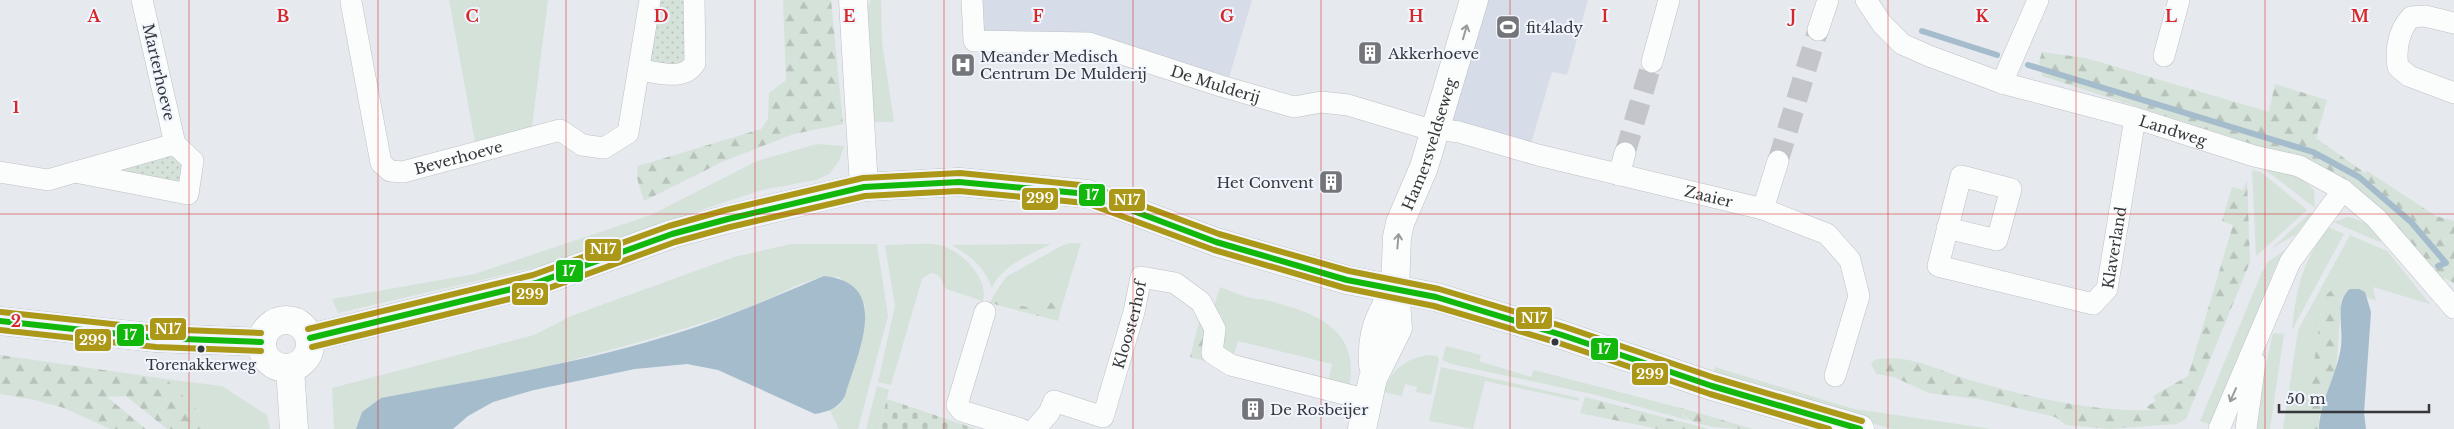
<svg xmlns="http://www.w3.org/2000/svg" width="2454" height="429" viewBox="0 0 2454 429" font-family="'Libre Baskerville',serif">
<defs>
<pattern id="forest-firs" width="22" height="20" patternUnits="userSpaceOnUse" patternTransform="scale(1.25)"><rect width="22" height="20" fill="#d5e2d9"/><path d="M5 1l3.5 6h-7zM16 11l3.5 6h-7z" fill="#b7c2bb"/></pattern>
<pattern id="cemetery-stones" width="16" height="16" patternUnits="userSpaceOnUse" patternTransform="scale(1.25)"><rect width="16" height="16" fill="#d5e2d9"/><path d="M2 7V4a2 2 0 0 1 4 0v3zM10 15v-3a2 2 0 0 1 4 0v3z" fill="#b7c2bb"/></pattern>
<pattern id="park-dots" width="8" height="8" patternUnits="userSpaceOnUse" patternTransform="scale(1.25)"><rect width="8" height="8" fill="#d5e2d9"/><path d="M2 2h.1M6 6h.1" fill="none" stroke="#b7c2bb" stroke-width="1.8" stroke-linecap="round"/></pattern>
</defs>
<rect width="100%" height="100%" fill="#e6e9ee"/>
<g fill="#d7dde8">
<polygon points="977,0 1252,0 1228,81 1090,37 980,37"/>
<polygon points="1463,0 1588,0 1567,75 1552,72 1530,147 1428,119"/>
</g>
<g fill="#d5e2d9">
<polygon points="449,0 548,0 531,135 476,147"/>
<polygon points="871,0 881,0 882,42 894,122 874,122 867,8"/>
<polygon points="817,144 844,146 839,161 829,174 816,180 762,190 695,212 572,259 338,313 332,299 475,274 651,215 757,161"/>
<polygon points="2263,168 2302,178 2314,190 2315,208"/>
<polygon points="2252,170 2261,172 2307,210 2256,256"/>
<polygon points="2310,213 2312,214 2295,235 2272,248"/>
<path d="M2348 217C2361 220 2378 227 2382 241L2380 242 2333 222Z"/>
<path d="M2328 227 2344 234 2292 330C2296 288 2303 261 2328 227Z"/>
<path d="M2350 235 2387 251 2430 304 2373 287 2376 300 2368 298 2359 289C2349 289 2345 290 2341 301L2333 290 2323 297 2305 429H2283L2298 330Z"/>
<path d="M1071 243H1081L1061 309 1048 303C1036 319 1010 298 998 292L995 293 1006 277 1063 245Z"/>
<path d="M791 244H877L888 316 858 429H839L830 411 840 405 845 396 865 323V305L839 277C808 274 776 298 747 308 621 352 491 380 362 412L356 429H334L332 388 534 335 571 316 734 257Z"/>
<path d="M1051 244C1031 254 1001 266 992 288 984 266 971 257 952 245Z"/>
<path d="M885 245C900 245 925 242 939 245 961 250 989 278 983 301L946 289 940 277 934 273 929 274 922 279 891 385 878 382 895 306Z"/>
<polygon points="2285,250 2273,272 2215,426 2200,421 2262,272 2268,262"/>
<path d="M1220 287C1231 291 1245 298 1257 299 1267 299 1277 303 1287 306 1328 318 1359 338 1349 387L1328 383 1332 364 1238 341 1233 357 1223 350 1222 316 1214 306Z"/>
<polygon points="2273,333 2284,334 2270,429 2252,429"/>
<polygon points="1446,346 1481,355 1479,361 1531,377 1534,370 1681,408 1683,416 1688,420 1596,395 1451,364 1442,360"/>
<path d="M1429 355 1437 356 1439 359 1431 395 1416 392 1417 387 1405 384 1402 396 1384 392C1390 370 1406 358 1429 355Z"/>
<polygon points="1441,367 1579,398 1579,401 1485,381 1473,429 1429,421"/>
<polygon points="1715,367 1854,409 1992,429 1892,429 1712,376"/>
<polygon points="166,379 222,386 267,415 270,429 217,429"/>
<polygon points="877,386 889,390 879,429 866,429"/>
</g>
<g fill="url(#forest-firs)">
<polygon points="783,0 831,0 843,124 794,134 724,161 644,201 637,178 638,166 761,129 768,119 769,93 786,80"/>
<polygon points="2042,52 2086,58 2269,112 2275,84 2327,100 2316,138 2365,173 2367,171 2436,216 2454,221 2454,283 2444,278 2441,280 2406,237 2265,148 2042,76 2039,62"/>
<path d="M2247 180 2250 262 2186 419 2177 424 2110 429 2066 425 2055 417 1978 399 1929 393 1894 377 1876 374 1871 364 1874 360C1907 353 1935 369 1966 379 2025 396 2090 412 2151 410L2146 407 2156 401 2153 396 2188 376 2233 225 2222 221 2232 187 2243 190Z"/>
<polygon points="2333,289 2341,301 2336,373 2319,417 2319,429 2305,429 2323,297"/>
<path d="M998 292C1020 303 1026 315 1050 302L1061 309 1058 321 990 303 995 293Z"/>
<polygon points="1201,314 1211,363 1190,357"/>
<polygon points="0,355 166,379 217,429 167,429 126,396 107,397 146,429 110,429 64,408 35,400 0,394"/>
<polygon points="1585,397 1709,429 1658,429 1580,413"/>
<path d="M1681 408 1753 429C1737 429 1682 429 1681 408Z"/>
</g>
<polygon fill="url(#cemetery-stones)" points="887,399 976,429 879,429"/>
<g fill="url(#park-dots)">
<polygon points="650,0 694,0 695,63 639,70"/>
<polygon points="175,144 193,161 188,194 75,172"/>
</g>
<g fill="#a4bccc">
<path d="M824 276C893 283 857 354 845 396 837 409 830 411 815 414L718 370 687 364 635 369 534 390 493 402 468 416 453 429H356L362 412 381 398C476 380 572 365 664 337 719 321 772 298 824 276Z"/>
<path d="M2350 289H2359L2365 292 2371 312 2364 413 2366 429H2319C2320 401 2337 375 2341 347 2344 330 2334 300 2350 289Z"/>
</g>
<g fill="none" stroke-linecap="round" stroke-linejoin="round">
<g stroke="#a4bccc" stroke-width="6">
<polyline points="1922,31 1997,55"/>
<polyline points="2028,65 2313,152 2359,177 2411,222 2446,263 2438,266"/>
</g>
<g stroke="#c3c5ca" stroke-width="21" stroke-dasharray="21 11" stroke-linecap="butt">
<polyline points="1625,153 1652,62"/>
<polyline points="1778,161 1818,30"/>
</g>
<defs>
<g id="street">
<path id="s1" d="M972 0 974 41 1089 43 1221 86 1294 107 1321 102 1348 105 1421 127 1459 132 1538 155 1763 209 1827 234 1850 260 1859 296 1835 376"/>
<path id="s2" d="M1866 0 1882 24 1902 44 1929 56 2002 83 2135 118 2254 156 2299 166 2343 190 2376 218 2454 308"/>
<path id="s3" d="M351 2 381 163 390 171 403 172 560 130 582 145 604 148 628 133 650 0"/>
<path d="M2454 23 2425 16 2411 17C2399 30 2395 49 2398 67L2409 76 2454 93"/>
<polyline points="1818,30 1828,0"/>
<polyline points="2164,56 2179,0"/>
<polyline points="1652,62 1669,0"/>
<path d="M639 70C658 72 684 82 695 63L694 0"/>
<polyline points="2002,83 2038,0"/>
<polyline points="79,171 175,144"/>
<polyline points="0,172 48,180 75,172 188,194 193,161 175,144 142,0"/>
<polyline points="1619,175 1625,153"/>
<polyline points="1763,209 1778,161"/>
<path id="s4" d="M1947 228 1997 240 2011 189 1961 176 1938 266 2093 304 2107 289 2135 118"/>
<polyline points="985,312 957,405 962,411 1021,429"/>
<path id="s5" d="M1035 429 1049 413 1054 401 1103 417 1134 312 1141 277 1175 283 1201 302 1215 329 1212 353 1231 365 1368 400"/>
<polyline points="2219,429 2290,262 2343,190"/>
<polyline points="2246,429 2255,362"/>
</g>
<g id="secondary">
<polyline points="853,0 864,187"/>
<circle cx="286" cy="344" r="24"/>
<polyline points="0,321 157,338 261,342"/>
<polyline points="310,338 536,283 672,234 728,219 864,187 959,182 1088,194 1216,242 1347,280 1436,297 1562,335 1712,386 1860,429"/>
<path d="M1373 365C1371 332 1379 318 1395 289"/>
<polyline points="290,368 294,429"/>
<path id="s6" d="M1362 429 1373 378 1398 328 1395 289 1397 237 1400 223 1424 167 1474 0"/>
</g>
</defs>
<use href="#street" stroke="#bec0c4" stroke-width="22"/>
<use href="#secondary" stroke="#bec0c4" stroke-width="29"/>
<use href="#street" stroke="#fbfcfc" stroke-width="21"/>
<use href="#secondary" stroke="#fbfcfc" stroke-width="28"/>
<defs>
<g id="bus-1">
<polyline points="0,321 157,338 261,342"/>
<polyline points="310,338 536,283 672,234 728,219 864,187 959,182 1088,194 1216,242 1347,280 1436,297 1562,335 1712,386 1860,429"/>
</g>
<g id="bus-2">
<polyline points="0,330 156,347 261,351"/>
<polyline points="312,347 538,292 675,242 730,227 865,196 959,191 1086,203 1214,250 1345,288 1434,306 1559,343 1710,394 1829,429"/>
</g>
<g id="bus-3">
<polyline points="1,312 158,329 261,333"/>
<polyline points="308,329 533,275 669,226 726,210 863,178 960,173 1090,186 1219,234 1349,271 1439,289 1565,327 1715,378 1862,421"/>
</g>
</defs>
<use href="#bus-1" stroke="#f1f5fd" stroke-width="10"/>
<use href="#bus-2" stroke="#f1f5fd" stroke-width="10"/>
<use href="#bus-3" stroke="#f1f5fd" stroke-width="10"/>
<use href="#bus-1" stroke="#12b70c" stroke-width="6"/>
<use href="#bus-2" stroke="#ac9818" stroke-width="6"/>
<use href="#bus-3" stroke="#ac9818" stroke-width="6"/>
</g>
<defs><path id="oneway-shaft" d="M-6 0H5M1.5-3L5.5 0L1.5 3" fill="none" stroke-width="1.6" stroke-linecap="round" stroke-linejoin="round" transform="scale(1.25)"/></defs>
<g stroke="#989a9c">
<use href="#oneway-shaft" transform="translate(1465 32) rotate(-74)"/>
<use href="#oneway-shaft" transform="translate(1398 241) rotate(-85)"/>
<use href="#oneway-shaft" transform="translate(2233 395) rotate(114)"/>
</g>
<path fill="none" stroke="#d62828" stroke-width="1" stroke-opacity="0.55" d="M189 0V429M378 0V429M566 0V429M755 0V429M944 0V429M1133 0V429M1321 0V429M1510 0V429M1699 0V429M1888 0V429M2076 0V429M2265 0V429M0 214H2454"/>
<defs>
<symbol id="stadium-square" viewBox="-11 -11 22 22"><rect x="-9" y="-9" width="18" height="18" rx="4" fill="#73757a" stroke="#f1f5fd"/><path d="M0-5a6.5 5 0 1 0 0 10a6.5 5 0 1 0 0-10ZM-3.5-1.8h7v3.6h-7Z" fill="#fff"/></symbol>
<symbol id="building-square" viewBox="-11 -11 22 22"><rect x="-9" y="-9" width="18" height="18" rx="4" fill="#73757a" stroke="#f1f5fd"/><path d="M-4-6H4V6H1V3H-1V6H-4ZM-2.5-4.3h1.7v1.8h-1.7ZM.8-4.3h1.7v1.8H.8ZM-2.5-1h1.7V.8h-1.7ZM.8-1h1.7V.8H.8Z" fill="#fff"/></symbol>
<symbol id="hospital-square" viewBox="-11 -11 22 22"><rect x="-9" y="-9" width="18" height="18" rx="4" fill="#73757a" stroke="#f1f5fd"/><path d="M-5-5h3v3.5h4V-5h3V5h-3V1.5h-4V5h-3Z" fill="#fff"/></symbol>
</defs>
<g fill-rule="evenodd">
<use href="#stadium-square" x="1494" y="13" width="28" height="28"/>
<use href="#building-square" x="1356" y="39" width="28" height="28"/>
<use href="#hospital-square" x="949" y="51" width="28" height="28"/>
<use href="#building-square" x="1317" y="168" width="28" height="28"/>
<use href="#building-square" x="1239" y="395" width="28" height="28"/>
</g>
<g fill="#35373b" stroke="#f1f5fd" stroke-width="2">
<circle cx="1555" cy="342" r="4.5"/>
<circle cx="201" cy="349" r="4.5"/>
</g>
<g text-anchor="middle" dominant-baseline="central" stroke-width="4" stroke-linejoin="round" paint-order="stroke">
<g font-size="14" fill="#35373b" stroke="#f1f5fd">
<text x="201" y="365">Torenakkerweg</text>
</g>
<g font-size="15" fill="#35373b" stroke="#f1f5fd" text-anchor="start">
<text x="1526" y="27">fit4lady</text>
<text x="1388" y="53">Akkerhoeve</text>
<text x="980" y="56">Meander Medisch<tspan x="980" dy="17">Centrum De Mulderij</tspan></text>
<text x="1314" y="182" text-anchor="end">Het Convent</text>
<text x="1270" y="409">De Rosbeijer</text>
</g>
<g font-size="15" fill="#35373b" stroke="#f1f5fd">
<text transform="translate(159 72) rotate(77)">Marterhoeve</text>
<text stroke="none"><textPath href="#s1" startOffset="289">De Mulderij</textPath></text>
<text stroke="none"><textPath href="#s2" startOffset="342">Landweg</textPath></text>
<text stroke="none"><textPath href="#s6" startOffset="298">Hamersveldseweg</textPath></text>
<text stroke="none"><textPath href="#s3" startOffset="246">Beverhoeve</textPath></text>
<text stroke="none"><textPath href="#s1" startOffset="798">Zaaier</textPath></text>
<text stroke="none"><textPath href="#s4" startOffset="471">Klaverland</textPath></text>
<text stroke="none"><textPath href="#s5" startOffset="182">Kloosterhof</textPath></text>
</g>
</g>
<g font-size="16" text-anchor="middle" font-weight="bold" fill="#d62828" stroke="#f1f5fd" stroke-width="4" stroke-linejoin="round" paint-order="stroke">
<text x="94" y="22">A</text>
<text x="283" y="22">B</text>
<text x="472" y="22">C</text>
<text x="661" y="22">D</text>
<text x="849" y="22">E</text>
<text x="1038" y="22">F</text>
<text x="1227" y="22">G</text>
<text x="1416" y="22">H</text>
<text x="1605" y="22">I</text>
<text x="1793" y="22">J</text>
<text x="1982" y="22">K</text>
<text x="2171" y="22">L</text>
<text x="2360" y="22">M</text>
<text x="16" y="113">1</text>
<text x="16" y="327">2</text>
</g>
<g stroke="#f1f5fd" stroke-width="2">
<rect x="1078" y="183" width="28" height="24" rx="5" fill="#12b70c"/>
<rect x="1021" y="187" width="38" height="24" rx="5" fill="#ac9818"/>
<rect x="1108" y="188" width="38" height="24" rx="5" fill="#ac9818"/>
<rect x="584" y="238" width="38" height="24" rx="5" fill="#ac9818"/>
<rect x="555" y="259" width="29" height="24" rx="5" fill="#12b70c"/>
<rect x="511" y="282" width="38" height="24" rx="5" fill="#ac9818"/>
<rect x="1515" y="306" width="38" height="24" rx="5" fill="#ac9818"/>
<rect x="149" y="317" width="38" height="24" rx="5" fill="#ac9818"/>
<rect x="116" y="323" width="29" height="24" rx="5" fill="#12b70c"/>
<rect x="74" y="328" width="38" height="24" rx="5" fill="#ac9818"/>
<rect x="1590" y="337" width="29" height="24" rx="5" fill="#12b70c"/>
<rect x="1631" y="362" width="38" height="24" rx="5" fill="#ac9818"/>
</g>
<g font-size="14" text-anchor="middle" font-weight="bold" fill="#fff">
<text x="1092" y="200">17</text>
<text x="1040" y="203">299</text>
<text x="1127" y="205">N17</text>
<text x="603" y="254">N17</text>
<text x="569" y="276">17</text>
<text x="530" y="299">299</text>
<text x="1534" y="323">N17</text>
<text x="168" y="334">N17</text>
<text x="130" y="340">17</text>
<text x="93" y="345">299</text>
<text x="1604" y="354">17</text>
<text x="1650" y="379">299</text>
</g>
<path d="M2279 404v8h150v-8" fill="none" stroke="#35373b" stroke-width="2.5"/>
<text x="2286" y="404" font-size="15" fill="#35373b" stroke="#f1f5fd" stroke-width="4" paint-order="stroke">50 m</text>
</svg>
